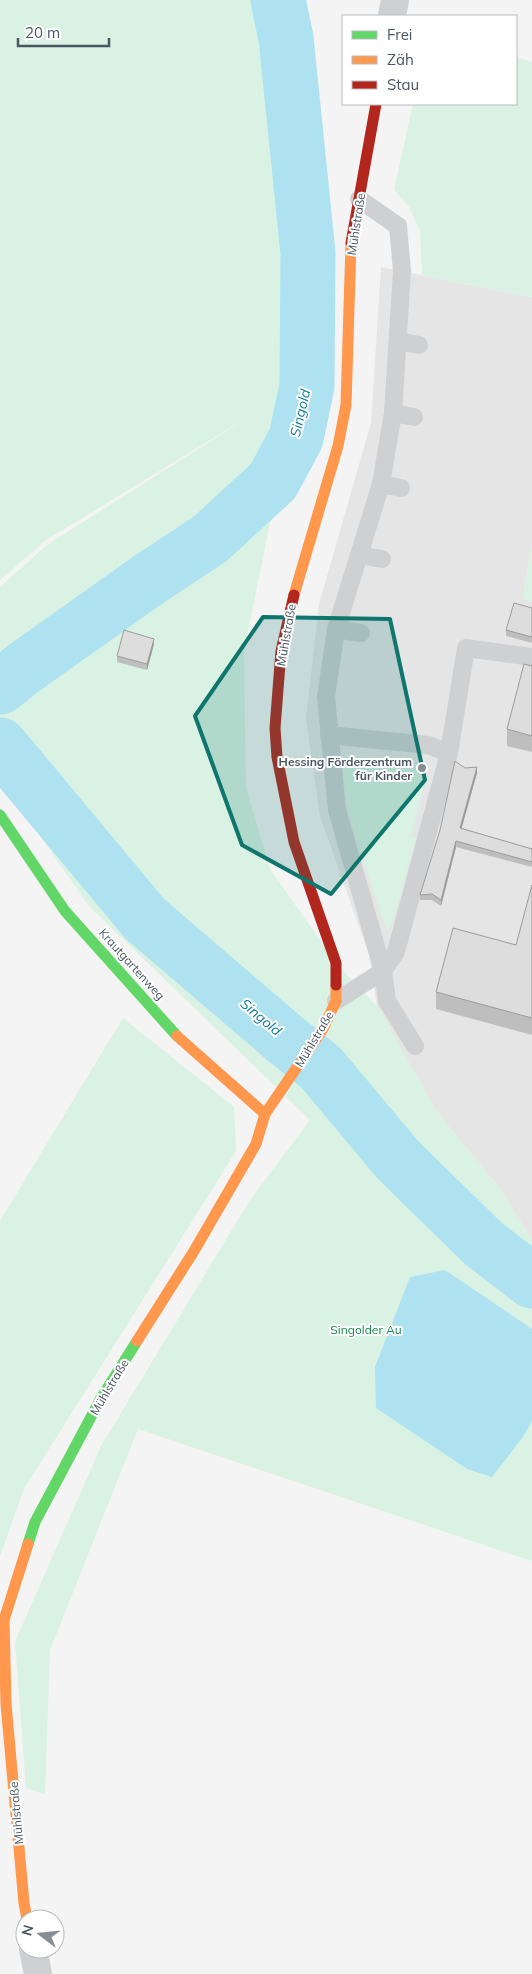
<svg xmlns="http://www.w3.org/2000/svg" width="532" height="1974" viewBox="0 0 532 1974" font-family="Mulish,sans-serif">
<rect width="100%" height="100%" fill="#f4f4f4"/>
<polygon fill="#e6e5e6" points="381,267 532,297 532,543 523,599 532,601 532,1240 497,1185 436,1111 377,1006 369,955 320,816 306,719 319,604 371,423"/>
<g fill="#d9f2e3">
<polygon points="0,0 259,0 273,67 298,385 244,651 246,787 270,869 336,963 377,1006 436,1111 497,1185 532,1240 532,1561 138,1429 50,1650 45,1794 26,1788 15,1642 101,1446 250,1200 310,1120 88,905 0,778 0,587 47,545 258,411 46,540 0,580"/>
<polygon points="516,57 532,62 532,297 422,275 420,231 409,207 394,190 413,104 516,104"/>
<polygon points="532,543 532,601 523,599"/>
<polygon points="341,755 410,760 425,779 411,837 416,839 391,927 386,929 354,832 346,797"/>
<polygon points="123,1018 234,1107 236,1151 24,1489 0,1556 0,1221"/>
</g>
<polygon fill="#aee2f0" points="445,1270 532,1329 532,1421 523,1437 492,1477 467,1469 376,1408 375,1367 410,1277"/>
<g fill="none" stroke-linecap="round" stroke-linejoin="round">
<g stroke="#aee2f0" stroke-width="55">
<polyline points="0,687 24,668 148,580 210,539 273,481 296,438 307,386 308,253 286,38 278,0"/>
<polyline points="0,745 145,919 285,1039 321,1068 398,1160 484,1244 532,1281"/>
</g>
<g stroke="#ced0d2" stroke-width="18">
<polyline points="359,199 398,226 402,271 393,413 381,484 336,629 326,697 337,810 383,971 387,1001 415,1046"/>
<polyline points="398,341 419,345"/>
<polyline points="393,413 414,417"/>
<polyline points="381,484 401,488"/>
<polyline points="359,555 382,559"/>
<polyline points="336,629 361,633"/>
<polyline points="329,735 428,745 449,753 396,952 383,971 336,1001"/>
<polyline points="449,753 466,648 532,657"/>
</g>
<g stroke="#ced0d2" stroke-width="28">
<polyline points="392,16 395,0"/>
<polyline points="33,1949 38,1974"/>
</g>
<g stroke="#63d668" stroke-width="11">
<polyline points="0,815 65,911 177,1036"/>
<polyline points="28,1544 35,1522 100,1400 137,1341"/>
</g>
<g stroke="#ff974d" stroke-width="11">
<polyline points="294,595 338,446 346,405 351,243"/>
<polyline points="177,1036 265,1114"/>
<polyline points="137,1341 194,1251 256,1144 265,1114 323,1029 336,1001 336,985"/>
<polyline points="27,1919 24,1903 6,1704 4,1620 28,1544"/>
</g>
<g stroke="#b3261e" stroke-width="11">
<polyline points="351,243 376,104"/>
<polyline points="294,595 281,651 275,728 277,757 294,842 336,963 336,985"/>
</g>
</g>
<g fill="#bebebf">
<polygon points="532,608 532,643 506,636 506,630"/>
<polygon points="154,644 147,670 117,662 117,656"/>
<polygon points="532,666 532,752 507,746 507,729"/>
<polygon points="465,768 477,773 461,828 532,849 532,867 456,847 441,906 432,900 420,900 420,895"/>
<polygon points="532,885 532,1035 436,1009 436,992 516,945"/>
</g>
<g fill="#9b9b9b">
<polygon points="154,639 154,644 147,670 147,664"/>
<polygon points="477,767 477,773 460,834 460,828"/>
<polygon points="456,841 456,847 441,906 441,900"/>
</g>
<g fill="#ddddde" stroke="#9b9b9b">
<polygon points="514,603 532,608 532,637 506,630"/>
<polygon points="124,630 154,639 147,664 117,656"/>
<polygon points="524,664 532,666 532,736 507,729"/>
<polygon points="455,761 465,768 477,767 460,828 532,849 532,862 456,841 441,900 432,894 420,895 440,830"/>
<polygon points="532,885 532,1018 436,992 453,928 516,945"/>
</g>
<path fill="#0f766e" fill-opacity="0.2" stroke="#0f766e" stroke-width="4" stroke-linejoin="round" d="M263 617 390 619 425 780 331 894 242 845 195 716Z"/>
<circle fill="#868d94" stroke="#fff" stroke-width="2" cx="422" cy="768" r="5"/>
<g text-anchor="middle" dominant-baseline="central" stroke-width="4" stroke-linejoin="round" paint-order="stroke">
<g font-size="12" fill="#4a5661" stroke="#fff">
<text transform="translate(356 224) rotate(-81)">Mühlstraße</text>
<text transform="translate(286 635) rotate(-80)">Mühlstraße</text>
<text transform="translate(132 964) rotate(48)">Krautgartenweg</text>
<text transform="translate(314 1039) rotate(-59)">Mühlstraße</text>
<text transform="translate(109 1387) rotate(-59)">Mühlstraße</text>
<text transform="translate(16 1813) rotate(-95)">Mühlstraße</text>
</g>
<g font-size="12" font-weight="bold" fill="#4a5661" stroke="#fff" text-anchor="end">
<text x="412" y="761">Hessing Förderzentrum<tspan x="412" dy="14">für Kinder</tspan></text>
</g>
<g font-size="12" fill="#17864f" stroke="#fff">
<text x="366" y="1329">Singolder Au</text>
</g>
<g font-size="14" font-style="italic" fill="#0c7c9b" stroke="#fff">
<text transform="translate(300 413) rotate(-77)">Singold</text>
<text transform="translate(261 1017) rotate(40)">Singold</text>
</g>
</g>
<rect x="342" y="15" width="175" height="90" fill="#ffffff" stroke="#b7bbc0"/>
<rect x="352" y="31" width="25" height="8" fill="#63d668" stroke="#b7bbc0"/>
<text x="387" y="40" font-size="15" fill="#4a5661">Frei</text>
<rect x="352" y="56" width="25" height="8" fill="#ff974d" stroke="#b7bbc0"/>
<text x="387" y="65" font-size="15" fill="#4a5661">Zäh</text>
<rect x="352" y="81" width="25" height="8" fill="#b3261e" stroke="#b7bbc0"/>
<text x="387" y="90" font-size="15" fill="#4a5661">Stau</text>
<g transform="translate(40 1934) rotate(286)"><circle r="24" fill="#ffffff" stroke="#b7bbc0"/>
<path d="M0-4L9 19L0 12L-9 19Z" fill="#868d94"/>
<text y="-8" font-size="14" font-weight="bold" text-anchor="middle" fill="#4a5661">N</text>
</g>
<path d="M18 38v8h91v-8" fill="none" stroke="#4a5661" stroke-width="2.5"/>
<text x="25" y="38" font-size="15" fill="#4a5661" stroke="#ffffff" stroke-width="4" paint-order="stroke">20 m</text>
</svg>
